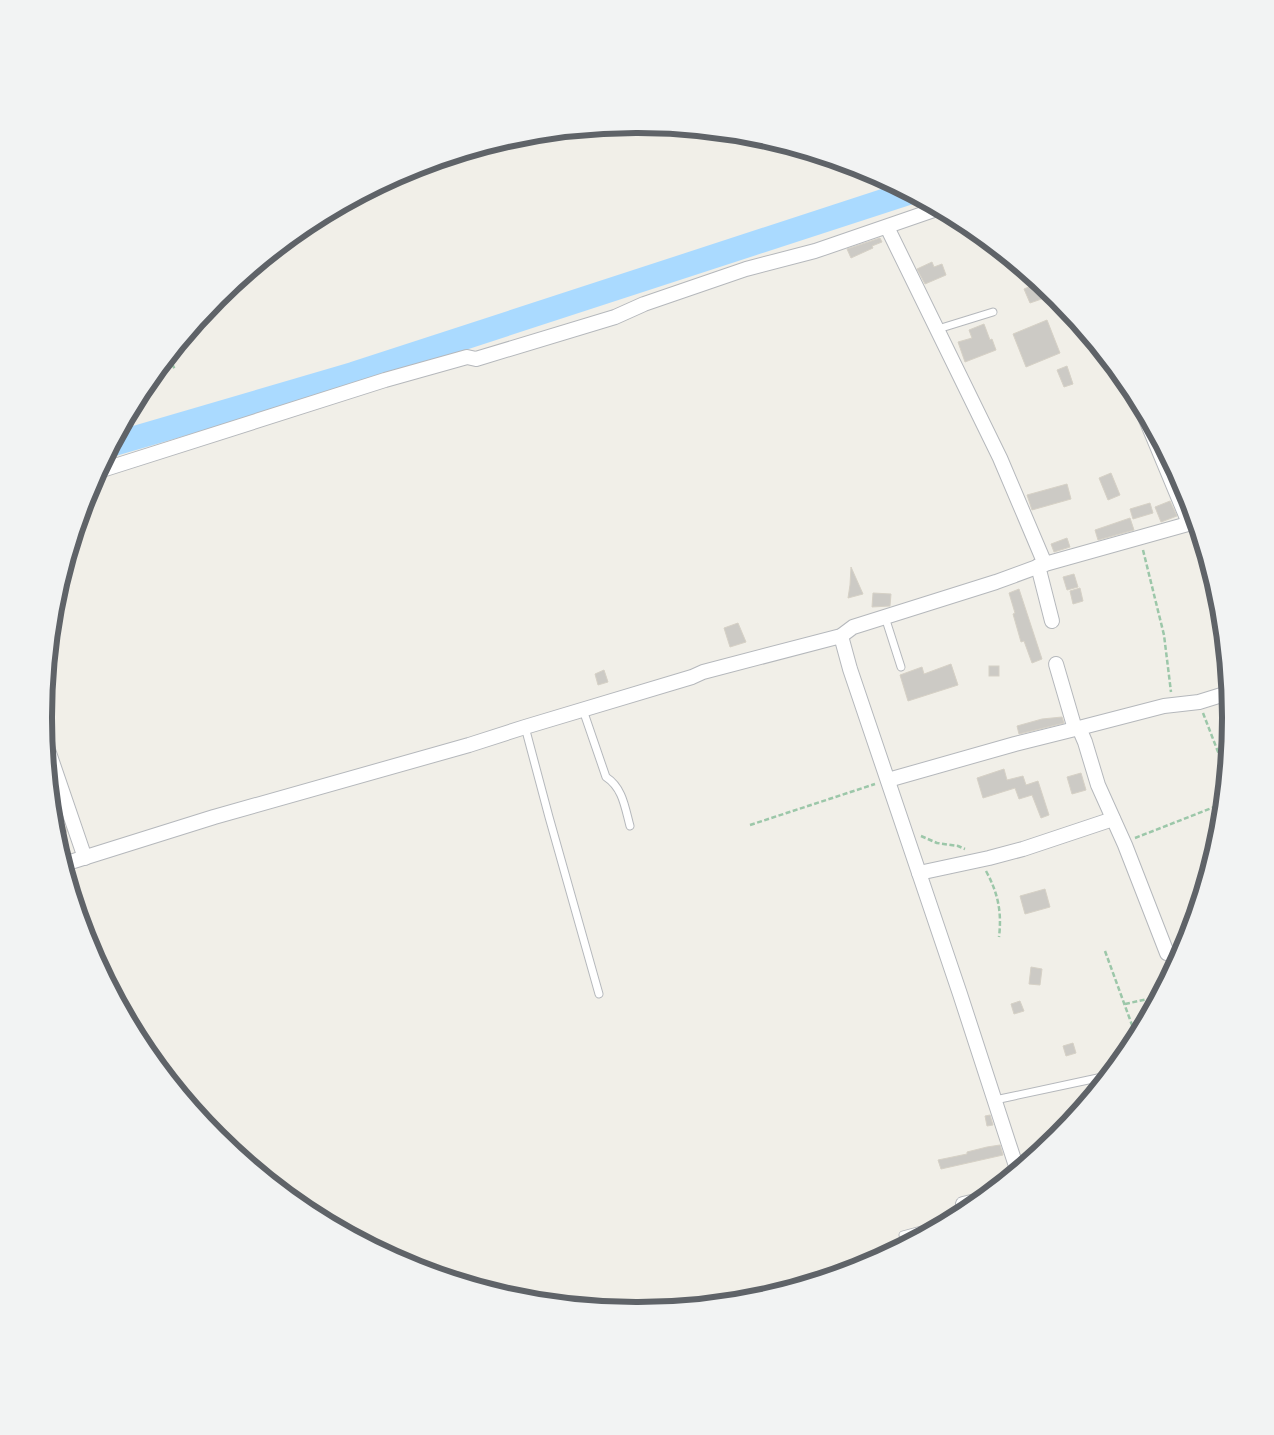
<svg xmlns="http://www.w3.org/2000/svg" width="1274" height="1435" viewBox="0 0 1274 1435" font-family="Quicksand,sans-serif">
<rect width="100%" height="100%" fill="#f1efe8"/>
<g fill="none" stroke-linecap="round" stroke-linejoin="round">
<polyline stroke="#aadaff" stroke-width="24" points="114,444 353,374 908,193"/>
</g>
<g fill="#cccac5" stroke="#d6d1c6">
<polygon points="880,238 882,242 872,246 873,248 851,258 847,249"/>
<polygon points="932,262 934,267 942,264 946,275 925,284 917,269"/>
<polygon points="1038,283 1053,295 1030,303 1024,289"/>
<polygon points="1047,320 1060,353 1026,367 1013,334"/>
<polygon points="984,324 990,340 992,339 996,350 965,362 958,342 972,338 969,330"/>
<polygon points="1067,366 1073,384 1064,387 1057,370"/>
<polygon points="1111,473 1120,495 1108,500 1099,478"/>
<polygon points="1067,484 1071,499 1032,510 1027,495"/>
<polygon points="1170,501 1177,516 1161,522 1155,507"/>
<polygon points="1150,503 1153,513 1133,519 1130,509"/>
<polygon points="1130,518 1134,530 1098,540 1095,530"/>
<polygon points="1067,538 1070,547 1054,552 1051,544"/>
<polygon points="851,567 863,594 848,598 850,585"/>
<polygon points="1074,574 1078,587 1067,590 1063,577"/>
<polygon points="1080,588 1083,601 1073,604 1070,591"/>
<polygon points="1019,589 1042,659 1032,663 1024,641 1021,642 1013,614 1015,613 1009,593"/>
<polygon points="873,593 891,594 890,606 872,607"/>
<polygon points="738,623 746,642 730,647 724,628"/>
<polygon points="951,664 958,685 908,701 900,675 922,667 924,674"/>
<rect x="989" y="666" width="10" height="10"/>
<polygon points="604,670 608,682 598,685 595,674"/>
<polygon points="1062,717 1064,723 1019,734 1017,726 1042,719"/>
<polygon points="1004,769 1007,780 1023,776 1026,785 1038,781 1049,815 1041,818 1032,795 1019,799 1015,788 983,798 977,778"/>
<polygon points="1081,773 1086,790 1072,794 1067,777"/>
<polygon points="63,821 67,832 56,837 54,825"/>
<polygon points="1045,889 1050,907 1025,914 1020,896"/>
<polygon points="1031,967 1042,969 1040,985 1029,984"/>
<polygon points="1020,1001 1024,1011 1014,1014 1011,1004"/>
<polygon points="1073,1043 1076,1053 1066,1056 1063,1046"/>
<polygon points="990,1115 993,1125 987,1126 985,1116"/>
<polygon points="1000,1145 1003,1155 941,1169 938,1160 967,1154 967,1152 987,1147"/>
</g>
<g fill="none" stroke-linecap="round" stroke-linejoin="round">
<defs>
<g id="service">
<polyline points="938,329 993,312"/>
<polyline points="885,617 901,667"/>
<path d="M583 710 606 777C623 788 625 808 630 826"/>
<polyline points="525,727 549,817 599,994"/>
<polyline points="995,1100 1107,1076"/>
<polyline points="955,1217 963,1204"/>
<polyline points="903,1235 940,1225"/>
</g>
<g id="minor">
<polyline points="887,227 1000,458 1045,564"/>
<polyline points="1142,410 1189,523"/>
<polyline points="99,471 385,380 467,357 476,359 615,317 644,304 746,269 815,251 937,209"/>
<polyline points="1038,566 1052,621"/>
<polyline points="841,636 850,669 960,994 1017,1169"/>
<polyline points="1056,664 1075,729"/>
<polyline points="1079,728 1164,706 1199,702 1228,693"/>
<polyline points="47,747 85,858"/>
<polyline points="888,780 1015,744 1079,728 1085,742 1098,785 1125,845 1167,953 1180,955"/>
<polyline points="64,864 214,817 469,745 525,727 692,677 703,672 841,636 853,627 996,582 1045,564 1195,522"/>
<polyline points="919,873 989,858 1023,849 1113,819"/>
<polyline points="963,1204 980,1200"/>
</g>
</defs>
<use href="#service" stroke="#b5b8bc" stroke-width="9"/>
<use href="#minor" stroke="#b5b8bc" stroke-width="16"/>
<g stroke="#9cc7a9" stroke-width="2.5" stroke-dasharray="5 2.5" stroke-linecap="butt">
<polyline points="169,357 175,370"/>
<polyline points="1143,550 1164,635 1171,692"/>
<polyline points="1203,713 1225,770"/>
<polyline points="750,825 875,784"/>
<polyline points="921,836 937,843 958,846 965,849"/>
<polyline points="1135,838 1222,804"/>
<path d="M986 871C998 893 1002 912 999 937"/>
<polyline points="1105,951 1136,1036"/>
<polyline points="1125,1004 1157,997"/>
</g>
<use href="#service" stroke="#fff" stroke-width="7"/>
<use href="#minor" stroke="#fff" stroke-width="14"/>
</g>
<path d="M0 0H1274V1435H0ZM636 133H638A584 584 0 0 1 1222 717V718A584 584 0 0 1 638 1302H636A584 584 0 0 1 52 718V717A584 584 0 0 1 636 133Z" fill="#f2f3f3" fill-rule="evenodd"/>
<path fill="none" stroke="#5f6368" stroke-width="6" d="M636 133H638A584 584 0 0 1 1222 717V718A584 584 0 0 1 638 1302H636A584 584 0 0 1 52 718V717A584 584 0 0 1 636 133Z"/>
</svg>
